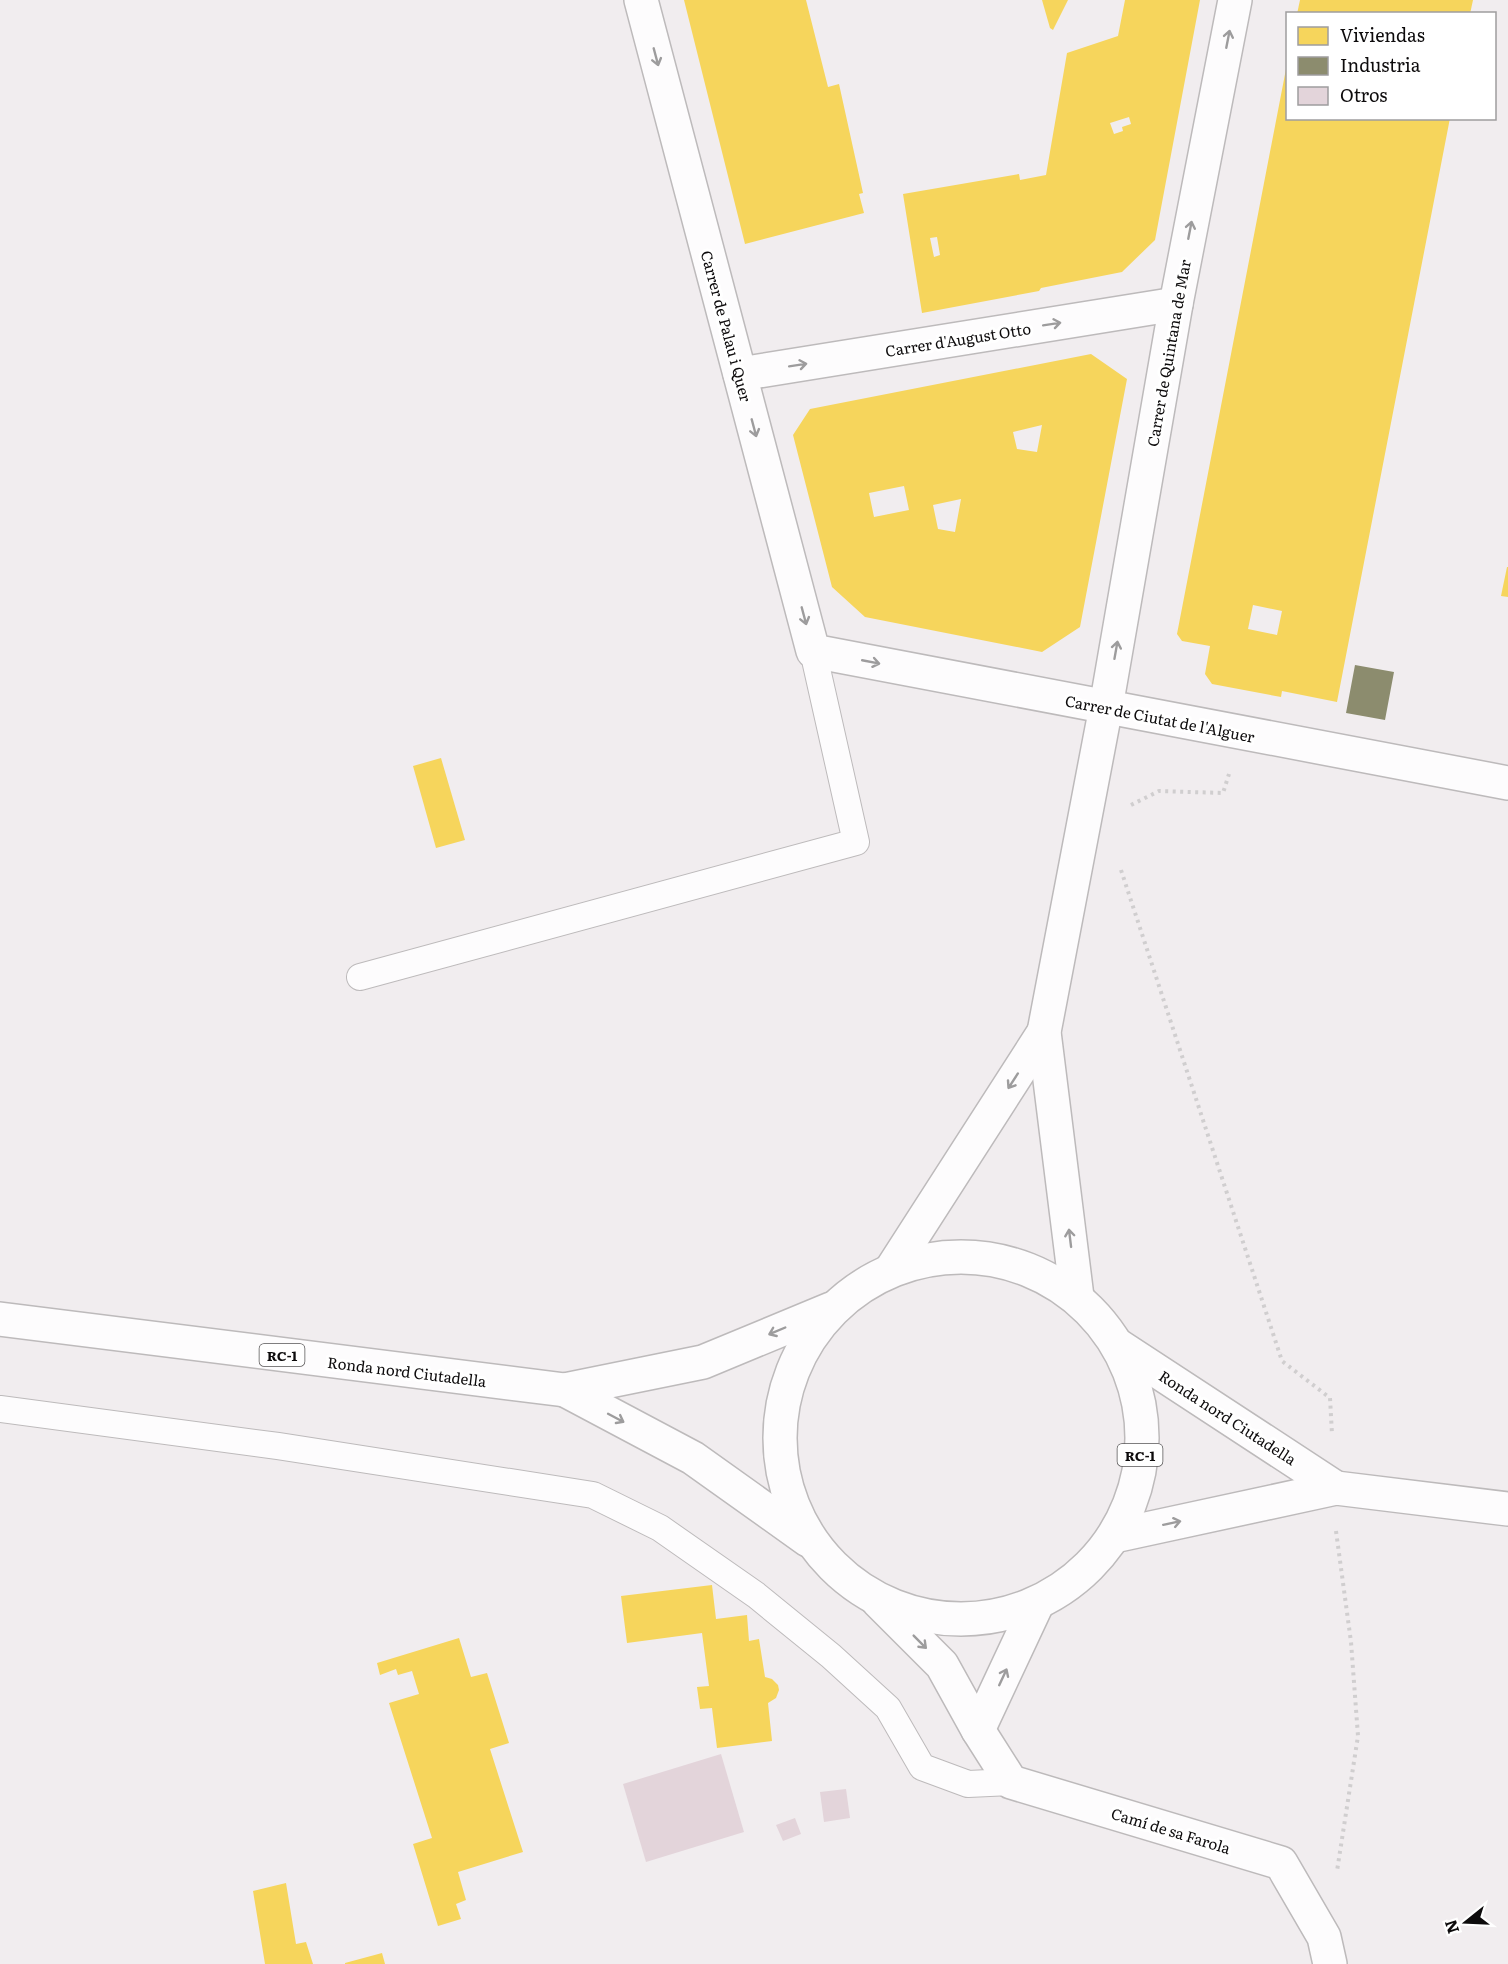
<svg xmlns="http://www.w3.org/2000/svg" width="1508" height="1964" viewBox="0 0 1508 1964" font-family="Literata,serif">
<rect width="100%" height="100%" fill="#f1edef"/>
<g fill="#f6d55c" fill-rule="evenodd">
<polygon points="684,0 806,0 828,87 839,84 863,193 859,194 864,213 745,244"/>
<polygon points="1042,0 1068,0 1053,30 1050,28"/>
<path d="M1125 0H1200L1155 240 1122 272 1041 288 1039 291 922 313 903 194 1019 174 1020 180 1046 175 1067 53 1118 36ZM1129 117 1131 124 1122 127 1123 131 1114 134 1110 123ZM937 237 940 255 934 257 930 238Z"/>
<polygon points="1300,0 1473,0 1470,14 1297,14"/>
<path d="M1286 69 1288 118H1450L1337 702 1282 691 1281 697 1212 684 1205 674 1210 646 1182 641 1177 634ZM1253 605 1282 611 1277 635 1248 629Z"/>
<path d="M1091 354 1127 379 1080 627 1042 652 865 617 832 587 793 435 810 409ZM1042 425 1037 452 1017 449 1013 432ZM904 486 909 510 874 517 869 493ZM961 499 955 532 938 529 933 505Z"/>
<polygon points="1507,567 1508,567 1508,597 1501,596"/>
<polygon points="441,758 465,840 436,848 413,766"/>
<polygon points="712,1585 716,1619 747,1615 749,1641 759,1639 765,1677 772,1679 778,1685 779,1690 776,1698 768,1703 772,1741 717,1748 712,1708 700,1709 697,1687 709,1686 702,1633 627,1643 621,1596"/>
<polygon points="459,1638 471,1677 487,1673 509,1743 490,1749 523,1852 458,1872 466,1900 456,1904 461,1919 438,1926 413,1844 432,1838 389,1703 419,1694 412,1671 398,1675 396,1669 380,1675 377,1663"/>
<polygon points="286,1883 296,1944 306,1942 313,1964 265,1964 253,1891"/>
<polygon points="382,1953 385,1964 345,1964 345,1963"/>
</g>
<polygon fill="#8c8c6e" points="1355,665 1394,672 1385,720 1346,713"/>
<g fill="#e3d4da">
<polygon points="721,1754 744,1832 646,1862 623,1784"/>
<polygon points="846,1789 850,1818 824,1822 820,1792"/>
<polygon points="795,1818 801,1834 783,1841 776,1825"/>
</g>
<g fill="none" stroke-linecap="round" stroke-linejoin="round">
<defs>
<g id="lane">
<polyline points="360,977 856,842 813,651"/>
<polyline points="0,1409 278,1446 593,1495 660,1528 756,1595 831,1656 888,1708 922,1767 968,1784 1011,1782"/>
</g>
<g id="street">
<polyline points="641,0 813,651 1508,783"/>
<polyline points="740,374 1176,304"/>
<polyline points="893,1267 1044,1032"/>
<polyline points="1077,1297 1044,1032 1106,707 1176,304 1235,0"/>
<polyline points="878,1601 942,1665 978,1730 1011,1782 1281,1863 1324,1937 1330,1964"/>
<polyline points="978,1730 1037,1604"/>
</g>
<g id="primary">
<circle cx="961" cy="1438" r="181"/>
<polyline points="0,1319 565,1390 703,1362 831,1309"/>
<polyline points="1119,1346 1336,1488"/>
<polyline points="565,1390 693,1458 808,1540"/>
<polyline points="1114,1536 1336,1488 1508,1509"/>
</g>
</defs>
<use href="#lane" stroke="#bdbabb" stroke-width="28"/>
<use href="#street" stroke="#bdbabb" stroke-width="36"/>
<use href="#primary" stroke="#bdbabb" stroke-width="36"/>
<g stroke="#d0cecf" stroke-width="4" stroke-dasharray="3 4.5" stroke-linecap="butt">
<polyline points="1131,805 1159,791 1223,793 1229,774"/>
<polyline points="1121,870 1282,1361 1330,1398 1332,1434"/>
<polyline points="1336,1531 1351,1642 1358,1736 1337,1871"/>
</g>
<use href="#lane" stroke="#fdfcfd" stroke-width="26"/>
<use href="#street" stroke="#fdfcfd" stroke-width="33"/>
<use href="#primary" stroke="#fdfcfd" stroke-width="33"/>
</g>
<defs><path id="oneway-shaft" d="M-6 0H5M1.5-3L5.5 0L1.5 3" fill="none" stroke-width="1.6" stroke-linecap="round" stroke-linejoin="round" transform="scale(1.5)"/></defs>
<g stroke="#9d9c9d">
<use href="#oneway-shaft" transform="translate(1228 39) rotate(-79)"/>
<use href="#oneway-shaft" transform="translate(656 57) rotate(75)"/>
<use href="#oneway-shaft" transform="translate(1190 230) rotate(-79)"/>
<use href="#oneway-shaft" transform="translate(1052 324) rotate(-9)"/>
<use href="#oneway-shaft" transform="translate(798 365) rotate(-9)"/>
<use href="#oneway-shaft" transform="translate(754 428) rotate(75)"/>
<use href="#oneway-shaft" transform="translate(804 616) rotate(75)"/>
<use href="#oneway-shaft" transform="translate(1116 650) rotate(-80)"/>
<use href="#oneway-shaft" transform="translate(871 662) rotate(11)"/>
<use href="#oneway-shaft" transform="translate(1013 1081) rotate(123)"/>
<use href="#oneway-shaft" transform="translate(1070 1238) rotate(-97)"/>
<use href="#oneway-shaft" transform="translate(777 1331) rotate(157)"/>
<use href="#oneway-shaft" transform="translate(616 1418) rotate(28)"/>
<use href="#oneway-shaft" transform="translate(1172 1523) rotate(-12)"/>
<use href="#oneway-shaft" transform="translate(920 1642) rotate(45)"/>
<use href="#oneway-shaft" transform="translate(1003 1677) rotate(-65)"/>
</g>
<g text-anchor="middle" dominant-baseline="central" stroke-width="6" stroke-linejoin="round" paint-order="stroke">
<g fill="#fff" stroke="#565455" stroke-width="1.5">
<rect x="259.5" y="1344" width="45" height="22" rx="4.5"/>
<rect x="1117.5" y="1444" width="45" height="22" rx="4.5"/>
</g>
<g font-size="14" font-weight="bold" fill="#0d0b0c">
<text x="282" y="1355">RC-1</text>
<text x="1140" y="1455">RC-1</text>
</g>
<g font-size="15" fill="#0d0b0c" stroke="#fff">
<text transform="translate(727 326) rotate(75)">Carrer de Palau i Quer</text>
<text transform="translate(958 339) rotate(-9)">Carrer d'August Otto</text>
<text transform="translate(1168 353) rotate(-80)">Carrer de Quintana de Mar</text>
<text transform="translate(1160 718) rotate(11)">Carrer de Ciutat de l'Alguer</text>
<text transform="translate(407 1371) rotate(7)">Ronda nord Ciutadella</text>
<text transform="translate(1228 1417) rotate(33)">Ronda nord Ciutadella</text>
<text transform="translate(1171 1830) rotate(17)">Camí de sa Farola</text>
</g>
</g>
<rect x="1286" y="12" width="210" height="108" fill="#ffffff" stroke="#9e9d9e" stroke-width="1.5"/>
<rect x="1298" y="27" width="30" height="18" fill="#f6d55c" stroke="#9e9d9e" stroke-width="1.5"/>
<text x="1340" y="42" font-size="18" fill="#0d0b0c">Viviendas</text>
<rect x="1298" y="57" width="30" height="18" fill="#8c8c6e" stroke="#9e9d9e" stroke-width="1.5"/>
<text x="1340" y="72" font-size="18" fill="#0d0b0c">Industria</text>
<rect x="1298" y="87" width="30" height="18" fill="#e3d4da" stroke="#9e9d9e" stroke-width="1.5"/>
<text x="1340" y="102" font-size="18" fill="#0d0b0c">Otros</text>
<g transform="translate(1466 1922) rotate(252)" stroke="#ffffff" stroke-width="4.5" paint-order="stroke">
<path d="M0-4.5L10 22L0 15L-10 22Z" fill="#0d0b0c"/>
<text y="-9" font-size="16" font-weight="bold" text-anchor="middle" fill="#0d0b0c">N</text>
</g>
</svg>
